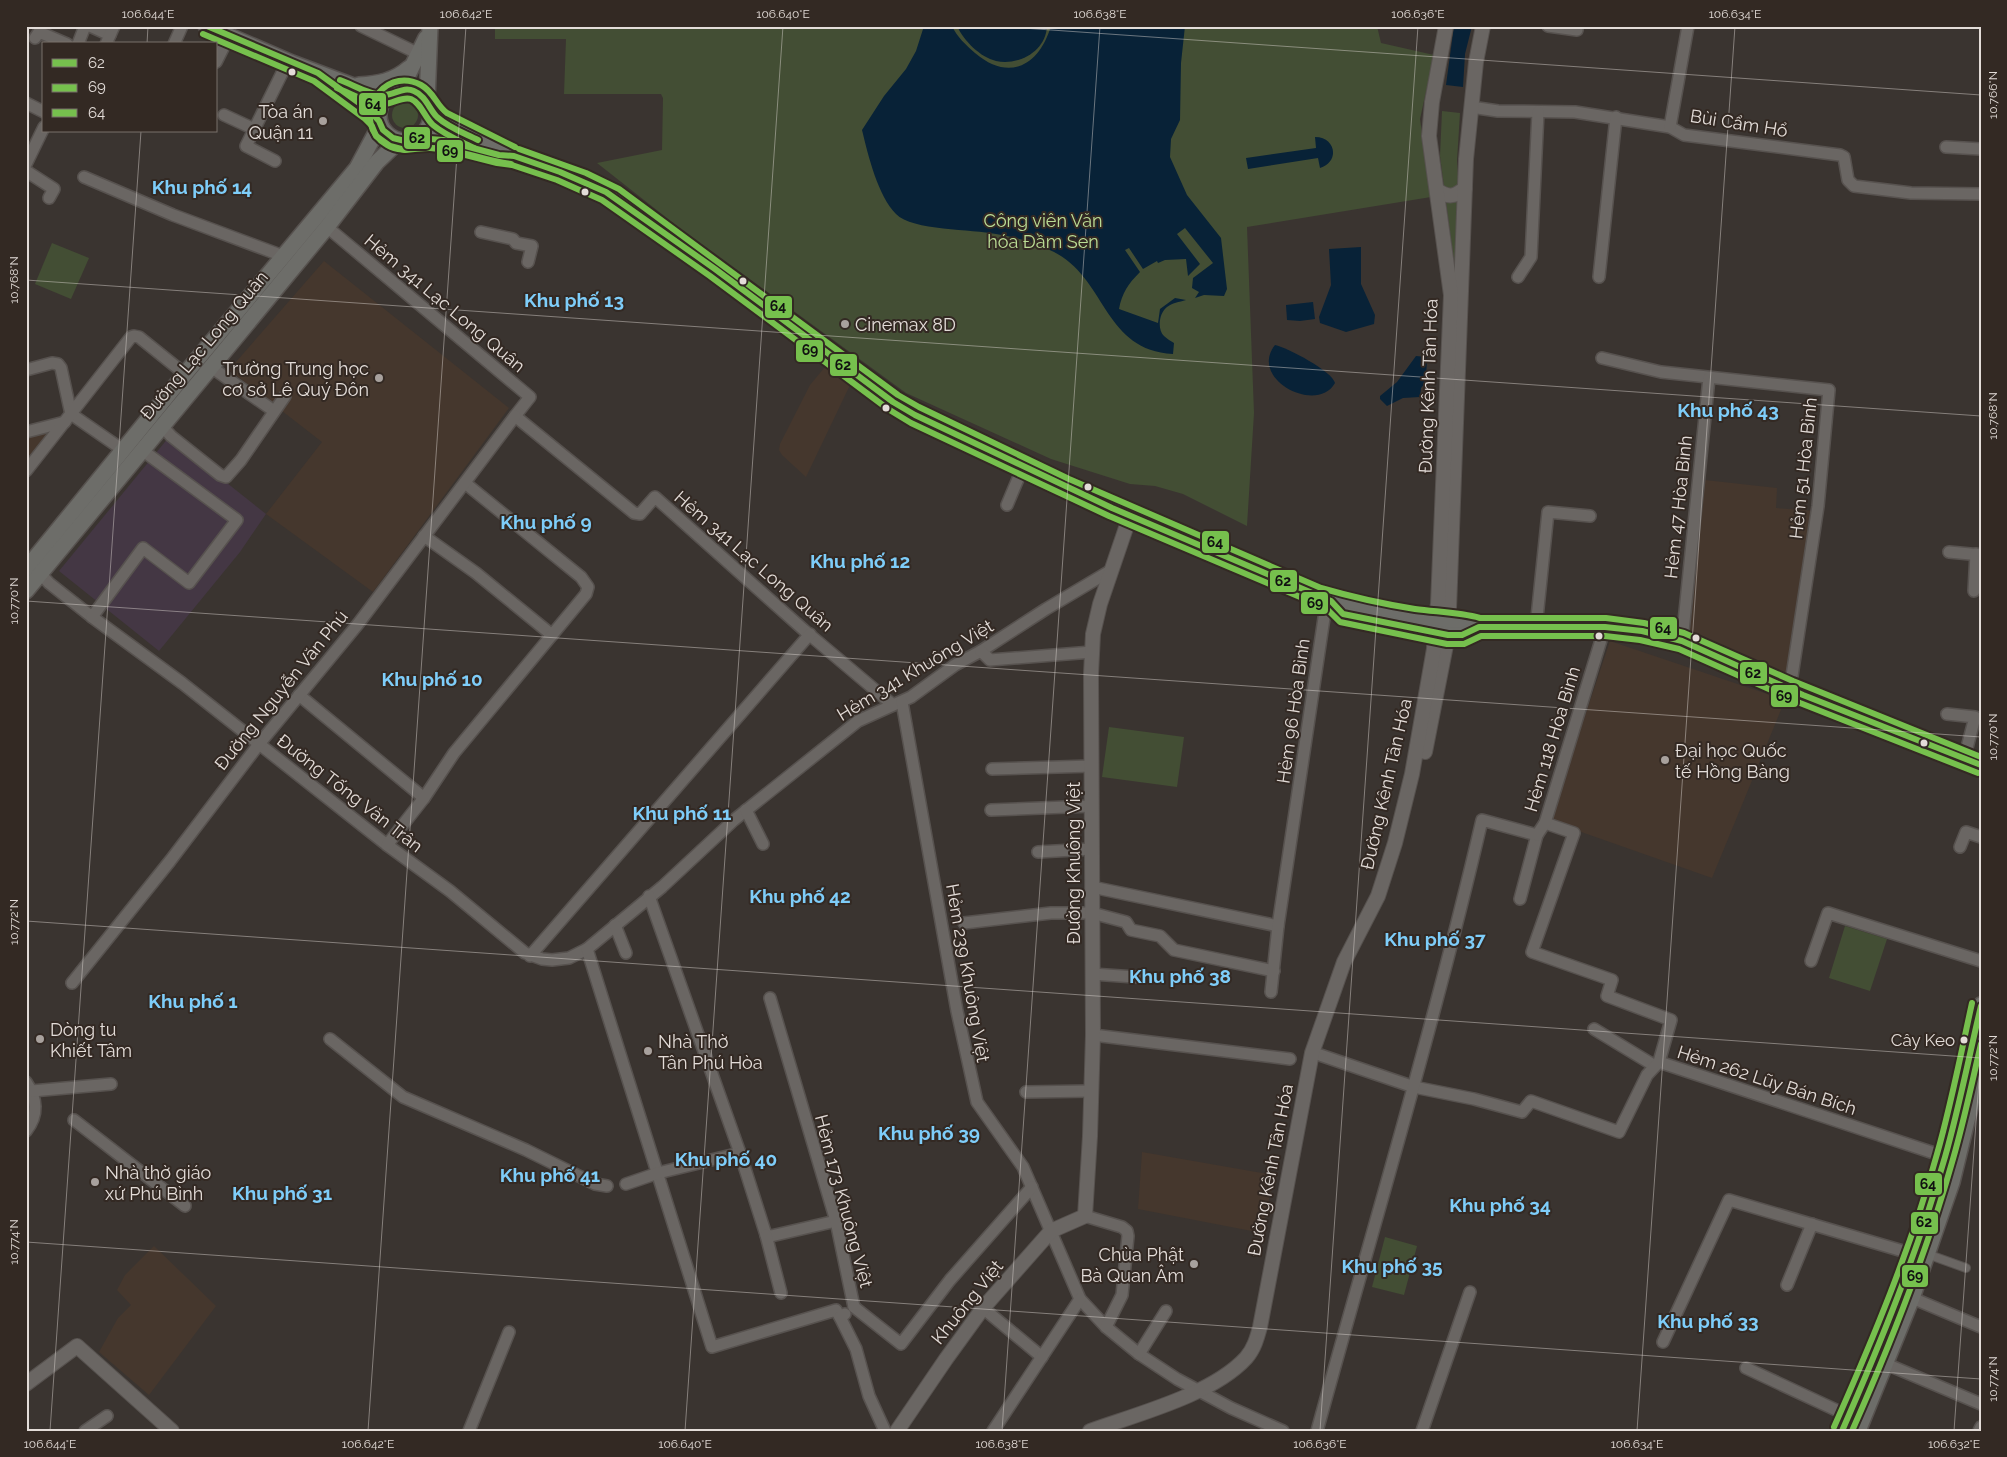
<svg xmlns="http://www.w3.org/2000/svg" width="2007" height="1457" viewBox="0 0 2007 1457" font-family="Raleway,sans-serif">
<rect width="100%" height="100%" fill="#3a3430"/>
<g fill="#45372d">
<polygon points="324,261 509,408 373,592 266,514 322,442 229,370"/>
<polygon points="825,367 850,385 806,477 782,455 779,450 780,444 810,385"/>
<polygon points="50,429 52,432 26,463 26,435"/>
<polygon points="1705,480 1777,488 1776,508 1816,511 1791,678 1689,636"/>
<polygon points="1610,641 1785,700 1712,878 1550,821"/>
<polygon points="1142,1152 1274,1175 1262,1233 1138,1209"/>
<polygon points="154,1246 216,1306 149,1395 99,1352 118,1318 131,1305 117,1290 125,1275"/>
</g>
<polygon fill="#443744" points="169,437 266,514 240,552 159,651 59,571"/>
<g fill="#434e34">
<polygon points="495,26 1377,26 1381,43 1434,55 1420,119 1431,197 1247,227 1254,413 1247,526 1183,494 1155,486 1130,484 1051,459 906,393 677,226 597,163 662,150 663,98 661,94 564,94 566,39 495,39"/>
<circle cx="405" cy="115" r="13"/>
<polygon points="1442,111 1460,113 1457,161 1463,250 1456,277 1440,156"/>
<polygon points="52,243 89,258 71,299 35,284"/>
<polygon points="1109,727 1184,737 1177,787 1102,777"/>
<polygon points="1845,926 1887,939 1870,991 1829,978"/>
<polygon points="1385,1237 1417,1246 1404,1295 1372,1287"/>
</g>
<g fill="#082237">
<path d="M924 26H952C957 37 966 45 975 53 1009 82 1039 66 1051 26H1185L1181 63 1180 120 1171 139 1170 157 1187 195 1221 238 1227 289 1224 296 1204 295 1195 298 1199 292 1192 288 1193 278 1213 263 1185 228 1177 234 1200 264 1188 276 1186 259 1165 260 1158 263 1157 261 1143 269 1129 248 1125 250 1140 272C1128 284 1122 293 1119 309L1158 323 1160 309 1175 298 1186 300C1179 302 1172 303 1167 307 1159 313 1157 329 1164 336 1167 339 1171 341 1174 343L1173 354C1103 350 1107 279 1054 252 1036 243 1016 237 996 234 973 229 912 231 896 214 878 196 868 155 862 130L884 96 906 69 916 51Z"/>
<path d="M957 26H1047C1046 51 1019 66 996 61 980 57 964 41 957 26Z"/>
<polygon points="1454,26 1472,26 1465,54 1463,87 1446,85"/>
<path d="M1315 137C1336 137 1340 162 1320 168L1318 158 1248 169 1246 158 1316 148Z"/>
<polygon points="1361,247 1361,284 1375,315 1374,324 1346,332 1320,323 1319,317 1331,285 1329,249"/>
<polygon points="1313,302 1315,319 1300,321 1287,320 1286,305"/>
<path d="M1275 345C1288 348 1332 371 1335 383 1317 415 1248 379 1275 345Z"/>
<polygon points="1416,356 1427,357 1426,382 1421,388 1420,397 1403,398 1387,406 1380,399 1380,396 1397,382"/>
</g>
<g fill="none" stroke-linecap="round" stroke-linejoin="round">
<defs>
<polyline id="pedestrian" points="1927,1254 1966,1268"/>
<g id="minor">
<polyline points="90,26 110,35"/>
<polyline points="361,26 419,54"/>
<polyline points="1548,26 1577,30 1577,26"/>
<polyline points="35,38 39,32 67,44"/>
<polyline points="78,44 85,26"/>
<polyline points="106,44 114,26"/>
<polyline points="174,44 182,26"/>
<polyline points="216,62 229,36"/>
<polyline points="26,103 44,112"/>
<polyline points="1471,107 1498,111 1575,112 1670,127 1684,135 1840,155 1844,157 1848,180 1854,186 1911,193 1981,194"/>
<polyline points="224,115 254,129"/>
<polyline points="1670,127 1688,26"/>
<polyline points="1946,147 1981,149"/>
<polyline points="275,161 246,146 288,61"/>
<polyline points="26,164 44,127"/>
<polyline points="26,171 54,189 49,198"/>
<polyline points="84,177 173,215 283,256"/>
<polyline points="327,227 530,397 515,416 634,513 640,514 655,497 804,630 893,705"/>
<polyline points="481,232 513,239 516,243 532,246 528,262"/>
<polyline points="1518,277 1531,257 1538,112"/>
<polyline points="1599,277 1616,117"/>
<polyline points="1602,358 1661,372 1829,390 1818,506 1790,689"/>
<polyline points="211,367 274,411"/>
<polyline points="26,370 52,363 58,364 61,368 71,414 123,450"/>
<polyline points="162,426 171,436 220,475 226,477 241,460 285,396"/>
<polyline points="26,432 65,422"/>
<polyline points="26,471 131,337 134,336 139,337 185,374"/>
<polyline points="1007,505 1023,467"/>
<polyline points="424,536 476,573 552,635"/>
<polyline points="1949,552 1981,555"/>
<polyline points="36,569 49,583 92,617 182,683 387,845 450,891 525,953 542,959 552,960 569,958 587,949 662,887 734,820 858,721 911,697 955,665 981,651 1046,609 1110,571"/>
<polyline points="1974,591 1976,554"/>
<polyline points="92,617 143,548 189,583 237,520 142,450"/>
<polyline points="1536,627 1548,512 1590,516"/>
<polyline points="1682,641 1709,378"/>
<polyline points="981,651 990,660 1092,652"/>
<polyline points="299,695 424,798"/>
<polyline points="902,702 957,1011 977,1102 1023,1167 1080,1299 1106,1327 1139,1354 1177,1379 1231,1408 1283,1431"/>
<polyline points="1947,714 1975,717 1964,759"/>
<polyline points="992,769 1092,766"/>
<polyline points="746,810 763,844"/>
<polyline points="991,810 1092,806"/>
<polyline points="1545,823 1574,833 1532,952 1612,980 1607,996 1671,1020 1659,1062"/>
<polyline points="387,845 424,798 454,753 586,594 588,587 581,577 465,483"/>
<polyline points="1960,847 1966,832 1981,837"/>
<polyline points="1038,852 1092,849"/>
<polyline points="1092,887 1278,926"/>
<polyline points="649,896 740,1153 766,1235 771,1236 836,1221"/>
<polyline points="1520,899 1537,835"/>
<polyline points="964,923 1051,913 1092,913 1126,922 1131,930 1160,936 1174,950 1274,971"/>
<polyline points="615,925 626,953"/>
<polyline points="587,949 712,1347 836,1310 840,1317"/>
<polyline points="530,956 810,634"/>
<polyline points="1811,961 1828,913 1981,961"/>
<polyline points="1092,974 1135,977"/>
<polyline points="72,983 170,861 259,744 358,624 515,416"/>
<polyline points="1271,992 1278,926 1324,618 1331,601"/>
<polyline points="770,998 836,1221 854,1307"/>
<polyline points="1594,1029 1655,1066"/>
<polyline points="1093,1035 1290,1059"/>
<polyline points="330,1039 403,1097 526,1150 595,1184 607,1186"/>
<polyline points="1320,1055 1414,1087 1474,1099 1522,1112 1531,1101 1619,1132 1647,1075 1659,1062 1952,1159"/>
<path d="M26 1082C37 1098 39 1115 26 1131"/>
<polyline points="32,1091 111,1084"/>
<polyline points="1026,1092 1091,1091"/>
<polyline points="74,1120 185,1206"/>
<polyline points="626,1184 658,1173 740,1153"/>
<polyline points="1085,1216 1122,1227 1127,1231 1128,1236 1122,1295 1106,1327"/>
<polyline points="766,1235 781,1293"/>
<polyline points="1787,1285 1812,1224"/>
<polyline points="1912,1298 1981,1327"/>
<polyline points="854,1307 901,1344 950,1280 1032,1187"/>
<polyline points="983,1308 1042,1357"/>
<polyline points="845,1314 840,1317 856,1349 869,1396 885,1431"/>
<polyline points="1663,1342 1729,1200 1913,1254"/>
<polyline points="1139,1354 1166,1311"/>
<polyline points="1879,1361 1981,1404"/>
<polyline points="1746,1368 1849,1416"/>
<polyline points="85,1431 107,1416"/>
<polyline points="469,1431 509,1332"/>
<polyline points="993,1431 1080,1299"/>
<path d="M1317 1431C1373 1227 1434 1026 1482 820L1537 835 1545 823 1605 627"/>
<polyline points="1422,1431 1470,1292"/>
<polyline points="1979,1431 1981,1427"/>
</g>
<g id="tertiary">
<path d="M1437 190C1448 198 1455 197 1465 188"/>
<polyline points="1425,752 1448,635 1466,159 1476,62 1483,26"/>
<polyline points="26,1384 77,1346 172,1431"/>
<polyline points="897,1431 946,1359 983,1308 1051,1231 1085,1216 1090,1136 1093,1035 1091,674 1093,634 1100,604 1130,516"/>
<path d="M1090 1431C1137 1414 1212 1395 1246 1358 1254 1349 1257 1338 1260 1327L1312 1053 1344 962 1378 896 1395 843 1412 774 1434 649 1435 620 1438 604 1451 295 1429 136 1432 102 1446 26"/>
</g>
<g id="secondary">
<polyline points="206,26 292,63 364,90 388,95"/>
<polyline points="334,84 359,102 379,121"/>
<path d="M359 85C378 84 394 81 409 68"/>
<circle cx="405" cy="115" r="26"/>
<polyline points="396,91 408,75 426,38"/>
<polyline points="427,101 430,26"/>
<path d="M430 110C482 156 556 162 614 196L893 402 915 415 1065 487 1318 596 1361 609 1416 618 1463 622 1479 627H1605L1642 631 1682 641 1790 689 1981 767"/>
<polyline points="417,138 443,140 488,152"/>
<polyline points="26,569 185,374 357,168 380,125"/>
<polyline points="26,591 327,227 377,162 399,141"/>
<polyline points="1331,601 1343,614 1415,630 1448,635 1462,635 1479,627"/>
<polyline points="1842,1431 1877,1352 1913,1254 1945,1157 1981,1005"/>
<polyline points="1858,1431 1912,1298 1952,1182 1981,1063"/>
</g>
</defs>
<use href="#pedestrian" stroke="#57524f" stroke-width="10"/>
<use href="#minor" stroke="#57524f" stroke-width="14"/>
<use href="#tertiary" stroke="#57524f" stroke-width="16"/>
<use href="#secondary" stroke="#57524f" stroke-width="18"/>
<use href="#pedestrian" stroke="#6a6663" stroke-width="8"/>
<use href="#minor" stroke="#6a6663" stroke-width="11"/>
<use href="#tertiary" stroke="#6a6663" stroke-width="14"/>
<use href="#secondary" stroke="#6d6d69" stroke-width="15"/>
<defs>
<g id="bus-1">
<polyline points="207,26 318,73 370,111 379,121 383,130 393,138 405,141 417,138 443,140 499,155 514,156 560,172 606,192 715,269 893,402 915,415 1112,508 1331,601 1343,614 1448,635 1462,635 1479,627 1605,627 1642,631 1682,641 1803,695 1981,765"/>
<path d="M340 80C354 85 369 95 384 95 395 95 403 86 414 91 426 96 429 109 437 117 449 128 464 133 478 140"/>
<path d="M1842 1431C1881 1342 1918 1251 1945 1157 1959 1108 1969 1056 1981 1006"/>
</g>
<g id="bus-2">
<polyline points="203,34 314,81 364,118 372,126 376,136 390,146 405,150 418,147 442,149 497,163 512,165 557,180 602,200 710,276 888,409 911,423 1109,516 1326,608 1340,622 1447,644 1464,644 1481,636 1605,636 1640,640 1679,649 1800,703 1978,773"/>
<path d="M337 88C352 94 368 104 384 104 393 104 402 96 411 99 421 103 425 118 433 125 445 135 460 141 474 148"/>
<path d="M1852 1431C1891 1343 1927 1252 1953 1159 1964 1121 1972 1082 1981 1044"/>
</g>
<g id="bus-3">
<path d="M519 149 586 173 619 189 898 395 919 407 1069 479 1321 588C1352 597 1383 604 1415 609 1437 612 1459 612 1480 618H1606L1644 623 1684 633 1793 681 1981 757"/>
<path d="M511 164C484 161 459 149 432 148 417 147 402 154 387 145 349 123 381 64 421 85 434 92 436 105 447 113L515 147"/>
<path d="M1834 1427C1873 1339 1911 1248 1937 1154 1951 1105 1961 1053 1972 1003"/>
</g>
</defs>
<use href="#bus-1" stroke="#332923" stroke-width="10"/>
<use href="#bus-2" stroke="#332923" stroke-width="10"/>
<use href="#bus-3" stroke="#332923" stroke-width="10"/>
<use href="#bus-1" stroke="#76c04d" stroke-width="6"/>
<use href="#bus-2" stroke="#76c04d" stroke-width="6"/>
<use href="#bus-3" stroke="#76c04d" stroke-width="6"/>
</g>
<path fill="none" stroke="#e3dcd8" stroke-width="1" stroke-opacity="0.45" d="M994 26 1981 95M147 44 148 26M26 280 1981 416M26 601 1981 737M26 921 1981 1058M26 1242 1981 1379M50 1431 141 131M368 1431 466 26M685 1431 783 26M1002 1431 1100 26M1320 1431 1418 26M1637 1431 1735 26M1954 1431 1981 1052"/>
<g fill="#e3dcd8" stroke="#332923" stroke-width="2">
<circle cx="292" cy="72" r="4.5"/>
<circle cx="585" cy="192" r="4.5"/>
<circle cx="743" cy="281" r="4.5"/>
<circle cx="886" cy="408" r="4.5"/>
<circle cx="1088" cy="487" r="4.5"/>
<circle cx="1599" cy="636" r="4.5"/>
<circle cx="1696" cy="638" r="4.5"/>
<circle cx="1924" cy="743" r="4.5"/>
<circle cx="1964" cy="1040" r="4.5"/>
</g>
<g fill="#a8a19d" stroke="#332923" stroke-width="2">
<circle cx="323" cy="121" r="5"/>
<circle cx="845" cy="324" r="5"/>
<circle cx="379" cy="378" r="5"/>
<circle cx="1665" cy="760" r="5"/>
<circle cx="40" cy="1039" r="5"/>
<circle cx="648" cy="1051" r="5"/>
<circle cx="95" cy="1182" r="5"/>
<circle cx="1194" cy="1264" r="5"/>
</g>
<g text-anchor="middle" dominant-baseline="central" stroke-width="4" stroke-linejoin="round" paint-order="stroke">
<g font-size="17" fill="#e3dcd8" stroke="#332923" text-anchor="end">
<text x="1955" y="1040">Cây Keo</text>
</g>
<g font-size="18" fill="#e3dcd8" stroke="#332923" text-anchor="start">
<text x="313" y="111" text-anchor="end">Tòa án<tspan x="313" dy="21">Quận 11</tspan></text>
<text x="855" y="324">Cinemax 8D</text>
<text x="369" y="368" text-anchor="end">Trường Trung học<tspan x="369" dy="21">cơ sở Lê Quý Đôn</tspan></text>
<text x="1675" y="750">Đại học Quốc<tspan x="1675" dy="21">tế Hồng Bàng</tspan></text>
<text x="50" y="1029">Dòng tu<tspan x="50" dy="21">Khiết Tâm</tspan></text>
<text x="658" y="1041">Nhà Thờ<tspan x="658" dy="21">Tân Phú Hòa</tspan></text>
<text x="105" y="1172">Nhà thờ giáo<tspan x="105" dy="21">xứ Phú Bình</tspan></text>
<text x="1184" y="1254" text-anchor="end">Chùa Phật<tspan x="1184" dy="21">Bà Quan Âm</tspan></text>
</g>
<g font-size="18" fill="#e3dcd8" stroke="#332923">
<text transform="translate(1739 123) rotate(9)">Bùi Cẩm Hổ</text>
<text transform="translate(445 303) rotate(40)">Hẻm 341 Lạc Long Quân</text>
<text transform="translate(204 345) rotate(-50)">Đường Lạc Long Quân</text>
<text transform="translate(1428 386) rotate(-88)">Đường Kênh Tân Hóa</text>
<text transform="translate(1803 468) rotate(-84)">Hẻm 51 Hòa Bình</text>
<text transform="translate(1678 507) rotate(-84)">Hẻm 47 Hòa Bình</text>
<text transform="translate(754 561) rotate(41)">Hẻm 341 Lạc Long Quân</text>
<text transform="translate(915 670) rotate(-31)">Hẻm 341 Khuông Việt</text>
<text transform="translate(281 690) rotate(-51)">Đường Nguyễn Văn Phú</text>
<text transform="translate(1293 711) rotate(-82)">Hẻm 96 Hòa Bình</text>
<text transform="translate(1552 739) rotate(-73)">Hẻm 118 Hòa Bình</text>
<text transform="translate(1386 784) rotate(-77)">Đường Kênh Tân Hóa</text>
<text transform="translate(350 793) rotate(38)">Đường Tống Văn Trân</text>
<text transform="translate(1073 863) rotate(-90)">Đường Khuông Việt</text>
<text transform="translate(968 973) rotate(80)">Hẻm 239 Khuông Việt</text>
<text transform="translate(1767 1080) rotate(18)">Hẻm 262 Lũy Bán Bích</text>
<text transform="translate(1270 1170) rotate(-79)">Đường Kênh Tân Hóa</text>
<text transform="translate(844 1201) rotate(75)">Hẻm 173 Khuông Việt</text>
<text transform="translate(967 1302) rotate(-51)">Khuông Việt</text>
</g>
<g font-size="18" fill="#bbdd96" stroke="#332923">
<text x="1043" y="220">Công viên Văn<tspan x="1043" dy="21">hóa Đầm Sen</tspan></text>
</g>
<g font-size="19" font-weight="bold" fill="#7ecdf9" stroke="#332923">
<text x="202" y="187">Khu phố 14</text>
<text x="574" y="300">Khu phố 13</text>
<text x="1728" y="410">Khu phố 43</text>
<text x="546" y="522">Khu phố 9</text>
<text x="860" y="561">Khu phố 12</text>
<text x="432" y="679">Khu phố 10</text>
<text x="682" y="813">Khu phố 11</text>
<text x="800" y="896">Khu phố 42</text>
<text x="1435" y="939">Khu phố 37</text>
<text x="1180" y="976">Khu phố 38</text>
<text x="193" y="1001">Khu phố 1</text>
<text x="929" y="1133">Khu phố 39</text>
<text x="726" y="1159">Khu phố 40</text>
<text x="550" y="1175">Khu phố 41</text>
<text x="282" y="1193">Khu phố 31</text>
<text x="1500" y="1205">Khu phố 34</text>
<text x="1392" y="1266">Khu phố 35</text>
<text x="1708" y="1321">Khu phố 33</text>
</g>
</g>
<g stroke="#332923" stroke-width="2">
<rect x="358" y="92" width="29" height="24" rx="5" fill="#76c04d"/>
<rect x="403" y="126" width="28" height="24" rx="5" fill="#76c04d"/>
<rect x="436" y="139" width="28" height="24" rx="5" fill="#76c04d"/>
<rect x="764" y="295" width="29" height="24" rx="5" fill="#76c04d"/>
<rect x="795" y="339" width="29" height="24" rx="5" fill="#76c04d"/>
<rect x="829" y="353" width="29" height="24" rx="5" fill="#76c04d"/>
<rect x="1201" y="530" width="29" height="24" rx="5" fill="#76c04d"/>
<rect x="1269" y="569" width="29" height="24" rx="5" fill="#76c04d"/>
<rect x="1300" y="591" width="29" height="24" rx="5" fill="#76c04d"/>
<rect x="1649" y="616" width="29" height="24" rx="5" fill="#76c04d"/>
<rect x="1739" y="661" width="29" height="24" rx="5" fill="#76c04d"/>
<rect x="1770" y="684" width="29" height="24" rx="5" fill="#76c04d"/>
<rect x="1914" y="1172" width="29" height="24" rx="5" fill="#76c04d"/>
<rect x="1910" y="1211" width="29" height="24" rx="5" fill="#76c04d"/>
<rect x="1901" y="1264" width="28" height="24" rx="5" fill="#76c04d"/>
</g>
<g font-size="14" text-anchor="middle" font-weight="bold" fill="#111">
<text x="373" y="109">64</text>
<text x="417" y="143">62</text>
<text x="450" y="156">69</text>
<text x="778" y="311">64</text>
<text x="810" y="355">69</text>
<text x="843" y="370">62</text>
<text x="1215" y="547">64</text>
<text x="1283" y="586">62</text>
<text x="1315" y="608">69</text>
<text x="1663" y="633">64</text>
<text x="1753" y="678">62</text>
<text x="1784" y="701">69</text>
<text x="1928" y="1189">64</text>
<text x="1924" y="1227">62</text>
<text x="1915" y="1281">69</text>
</g>
<rect width="2007" height="1457" fill="none" stroke="#332923" stroke-width="55"/>
<rect x="42" y="42" width="175" height="90" fill="#332923" stroke="#79716b"/>
<rect x="52" y="59" width="25" height="8" fill="#76c04d" stroke="#79716b"/>
<text x="88" y="68" font-size="15" fill="#e3dcd8">62</text>
<rect x="52" y="84" width="25" height="8" fill="#76c04d" stroke="#79716b"/>
<text x="88" y="92" font-size="15" fill="#e3dcd8">69</text>
<rect x="52" y="109" width="25" height="8" fill="#76c04d" stroke="#79716b"/>
<text x="88" y="118" font-size="15" fill="#e3dcd8">64</text>
<rect x="28" y="28" width="1952" height="1402" fill="none" stroke="#e3dcd8" stroke-width="2"/>
<g font-size="12" text-anchor="middle" fill="#e3dcd8">
<text x="148" y="18">106.644°E</text>
<text x="466" y="18">106.642°E</text>
<text x="783" y="18">106.640°E</text>
<text x="1100" y="18">106.638°E</text>
<text x="1418" y="18">106.636°E</text>
<text x="1735" y="18">106.634°E</text>
<text transform="translate(1993 95) rotate(-90)" y="4">10.766°N</text>
<text transform="translate(14 280) rotate(-90)" y="4">10.768°N</text>
<text transform="translate(1993 416) rotate(-90)" y="4">10.768°N</text>
<text transform="translate(14 601) rotate(-90)" y="4">10.770°N</text>
<text transform="translate(1993 737) rotate(-90)" y="4">10.770°N</text>
<text transform="translate(14 922) rotate(-90)" y="4">10.772°N</text>
<text transform="translate(1993 1058) rotate(-90)" y="4">10.772°N</text>
<text transform="translate(14 1242) rotate(-90)" y="4">10.774°N</text>
<text transform="translate(1993 1379) rotate(-90)" y="4">10.774°N</text>
<text x="50" y="1448">106.644°E</text>
<text x="368" y="1448">106.642°E</text>
<text x="685" y="1448">106.640°E</text>
<text x="1002" y="1448">106.638°E</text>
<text x="1320" y="1448">106.636°E</text>
<text x="1637" y="1448">106.634°E</text>
<text x="1954" y="1448">106.632°E</text>
</g>
</svg>
